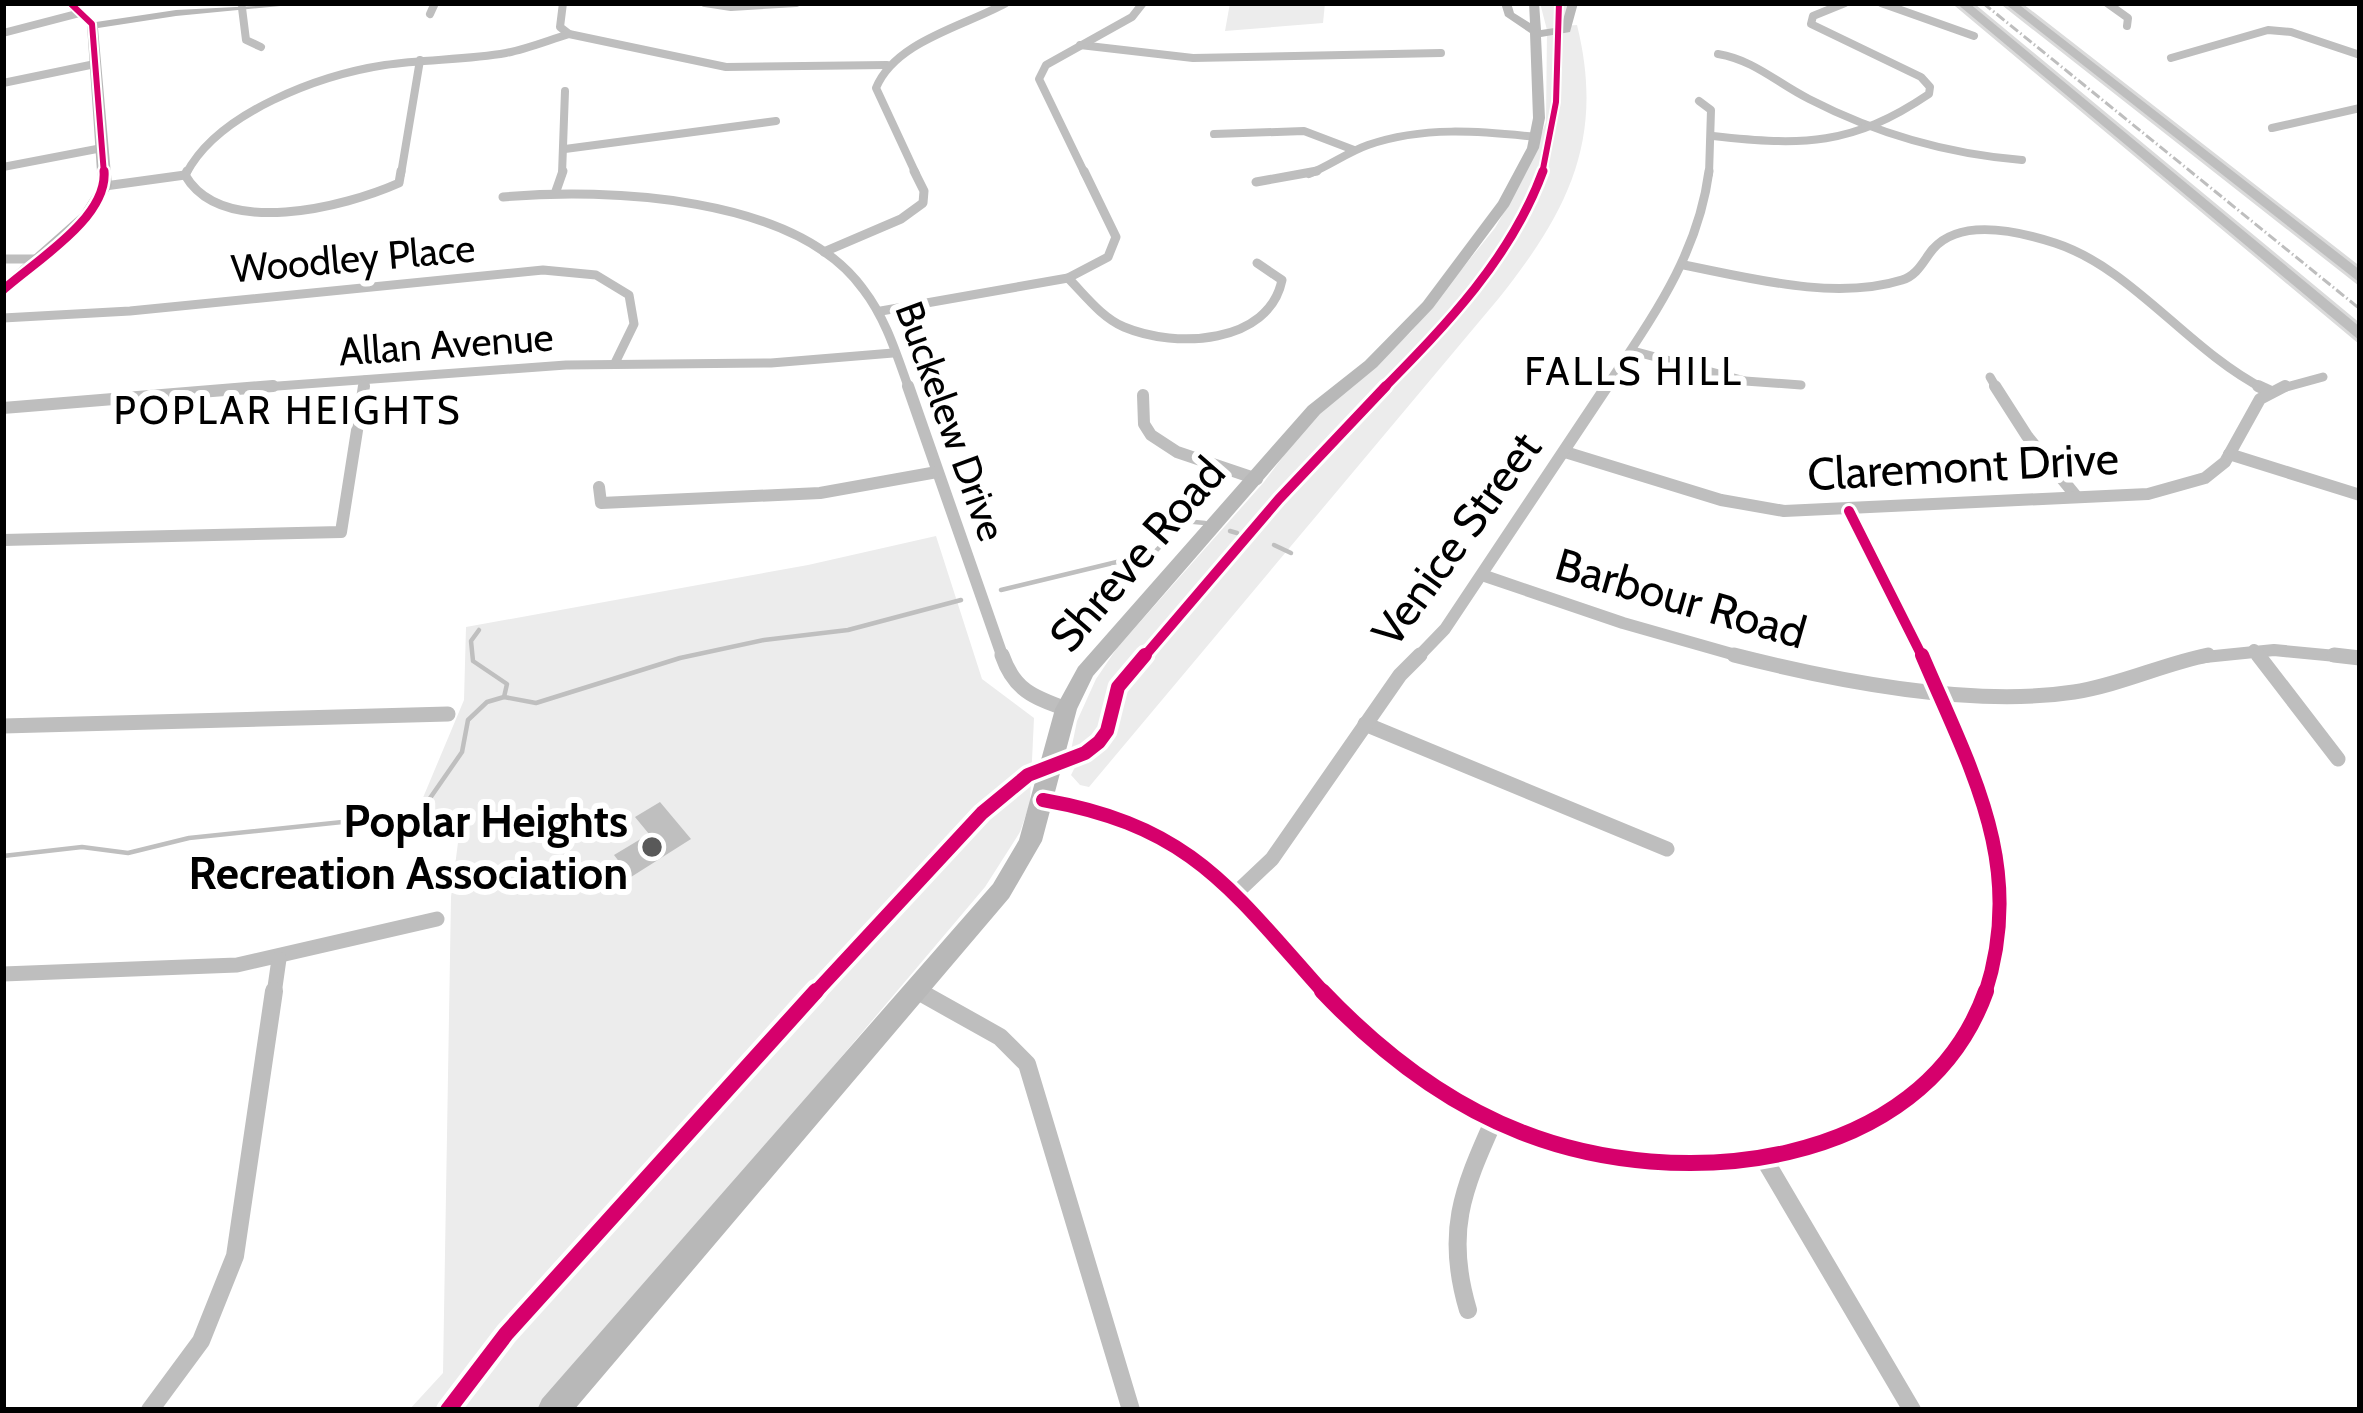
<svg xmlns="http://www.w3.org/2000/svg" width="2363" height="1413" viewBox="0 0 2363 1413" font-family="Cabin,sans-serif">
<rect width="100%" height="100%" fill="#fff"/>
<g fill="#ececec">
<polygon points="1230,3 1325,3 1323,23 1225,31"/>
<path d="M1540 3H1568L1563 26 1577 25C1605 138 1569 210 1499 298L1089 787 1080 785 1071 775 1078 761 1070 755 1077 721 1096 679 1117 648 1264 482 1306 426 1411 332 1495 228 1524 177 1546 122 1547 30Z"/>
<polygon points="936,536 982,679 1034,718 1030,803 1020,832 985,887 543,1410 409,1410 443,1373 451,897 460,827 409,831 464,700 466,627 808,565"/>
</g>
<polygon fill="#bfbfbf" points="660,802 691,839 631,877 614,855 649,834 635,817"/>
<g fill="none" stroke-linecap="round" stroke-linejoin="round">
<g stroke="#bfbfbf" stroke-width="4.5">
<polyline points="1230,531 1237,533"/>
<polyline points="1274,545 1291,553"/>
<polyline points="1001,590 1154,553 1184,521 1205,523"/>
<polyline points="479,630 471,641 473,661 507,684 504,697"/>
<polyline points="3,856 82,847 128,853 189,838 419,814 462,752 468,720 487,702 504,697 536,703 680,658 764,640 848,630 961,600"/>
</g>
<defs>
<g id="highway">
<polygon points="1956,3 1969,3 2360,327 2360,341"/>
<polygon points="2004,3 2017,3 2360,270 2360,283"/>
</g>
</defs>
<use href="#highway" stroke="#dbdbdb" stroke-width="6"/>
<g stroke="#bebebe" stroke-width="8">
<polyline points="563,3 560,27 569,34 726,67 887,65"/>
<polyline points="705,3 731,7 796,3"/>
<polyline points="1881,3 1974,36"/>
<polyline points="2107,3 2128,18 2127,26"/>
<polyline points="242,8 246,40 261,47"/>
<polyline points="430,14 435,3"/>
<polyline points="3,33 80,13"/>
<polyline points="1080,45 1193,58 1441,53"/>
<path d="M1718 54C1754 60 1777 83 1809 99 1875 133 1948 154 2022 160"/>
<polyline points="2171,58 2268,30 2291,32 2360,55"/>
<polyline points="3,83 95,64"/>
<polyline points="1699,101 1711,110 1709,174"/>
<polyline points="2272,128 2360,108"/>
<polyline points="1214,134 1304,131 1354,150"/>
<path d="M1713 136C1803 146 1852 146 1929 94L1930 87 1921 77 1811 24 1813 16 1845 3"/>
<polyline points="565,149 776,121"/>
<polyline points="3,167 102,148"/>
<path d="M186 174C218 112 320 75 385 65 425 59 467 60 506 53 527 49 549 40 569 34"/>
<polyline points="401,174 420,60"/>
<polyline points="562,174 565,91"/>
<path d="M916 174 876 88C895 41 965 26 1006 3"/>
<polyline points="1085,174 1039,79 1046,65 1132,17 1143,3"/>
<path d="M1309 174C1329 166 1348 152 1368 145 1423 126 1479 131 1536 137"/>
</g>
<g stroke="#bebebe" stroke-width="9">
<polyline points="185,175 187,171"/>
<path d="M185 175C222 239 345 207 399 183L401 171"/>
<polyline points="1256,182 1317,171"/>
<polyline points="105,186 185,175"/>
<polyline points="556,191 563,171"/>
<path d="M503 197C607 188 795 195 863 289 886 319 896 353 909 389"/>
<polyline points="824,252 901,219 923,203 924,191 914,171"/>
<polyline points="3,259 38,259"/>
<path d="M1684 265C1750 278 1835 301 1902 280 1918 275 1923 261 1933 249 1961 217 2021 232 2055 243 2132 268 2188 350 2264 389"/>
<path d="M1068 278C1085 295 1101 317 1124 327 1176 349 1269 344 1282 280L1257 263"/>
<polyline points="881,311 1068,278 1108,257 1116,237 1084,171"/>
<polyline points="3,318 130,311 543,270 596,275 629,295 634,324 615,363"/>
<polyline points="1633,351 1745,381 1801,385"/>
<polyline points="1990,377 1997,389"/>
<polyline points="236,389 566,365 771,363 893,353"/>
<polyline points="364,389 365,380"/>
<path d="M1605 389C1651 319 1698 256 1709 171"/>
<polyline points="2279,389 2323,377"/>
</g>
<g stroke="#bebebe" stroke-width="12">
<polyline points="908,386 1003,658"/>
<polyline points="1995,386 2027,436 2076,496"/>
<polyline points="2258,386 2271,392"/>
<polyline points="1143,395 1144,424 1151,435 1177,452 1257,479"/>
<polyline points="3,408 273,386"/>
<polyline points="1565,452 1721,500 1784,511 2148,494 2205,478 2225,462 2260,399 2285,386"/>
<polyline points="2229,454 2360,495"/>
<polyline points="599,487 601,503 820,493 937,472"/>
<polyline points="1849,511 1923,658"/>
<polyline points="3,540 341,532 364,386"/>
<polyline points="1482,575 1623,623 1746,658"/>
<polyline points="2254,650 2260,658"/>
<polyline points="1417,658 1445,629 1607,386"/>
<polyline points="2195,658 2274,650 2357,658"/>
</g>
<g stroke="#bebebe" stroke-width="15">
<path d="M1002 655C1014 690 1033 697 1066 709"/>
<path d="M1734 655C1836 681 1970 708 2074 692 2120 685 2163 664 2208 655"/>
<path d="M1922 655C1971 770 2027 866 1985 994"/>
<polyline points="2258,655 2338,759"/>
<polyline points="2334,655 2360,658"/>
<polyline points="1365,724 1667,849"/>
<polyline points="3,726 448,714"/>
<path d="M1043 800C1191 826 1230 888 1325 994"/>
<polyline points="1235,894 1272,859 1400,675 1420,655"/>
<polyline points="3,974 237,965 437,919"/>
<polyline points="915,989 924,994"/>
<polyline points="274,994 279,959"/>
</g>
<g stroke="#bebebe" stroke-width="18">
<polyline points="918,991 1000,1037 1027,1064 1131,1410"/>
<path d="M1322 991C1379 1051 1444 1102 1521 1132 1677 1194 1922 1171 1986 991"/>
<polyline points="1763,1157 1912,1410"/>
<path d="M1468 1310C1445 1233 1462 1191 1494 1120"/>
<polyline points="150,1410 201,1341 235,1256 274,991"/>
</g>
<g fill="#b8b8b8" fill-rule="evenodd">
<polygon points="65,3 76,3 96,22 176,10 312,3 176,16 98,28 112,186 91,219 3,294 3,282 81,213 98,186 87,25"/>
<polygon points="1501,3 1511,3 1514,13 1530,23 1529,3 1539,3 1541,30 1561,27 1568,3 1578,3 1570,32 1541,37 1545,118 1539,148 1509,206 1433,308 1377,367 1320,414 1093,676 1077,709 1042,841 1009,898 574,1410 537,1410 542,1399 993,884 1019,840 1055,709 1078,667 1308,406 1365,361 1423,302 1498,202 1527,148 1533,118 1530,33 1505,16"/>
</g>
<use href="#highway" fill="#bebebe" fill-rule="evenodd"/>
<polyline stroke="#bebebe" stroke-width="3" stroke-dasharray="10 3 1.5 3" stroke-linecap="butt" points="1983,3 2360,309"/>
<defs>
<g id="cycleway-far4">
<polyline points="70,3 92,24 104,174"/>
<polyline points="1542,174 1556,102 1559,3"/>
</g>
<g id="cycleway-far3">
<path d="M3 290C35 261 108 218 104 171"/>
<path d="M1383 389C1447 324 1511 258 1543 171"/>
</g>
<g id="cycleway-far2">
<polyline points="1849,511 1923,658"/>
<polyline points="1143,658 1279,499 1386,386"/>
</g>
<g id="cycleway-far1">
<path d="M1922 655C1971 770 2027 866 1985 994"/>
<path d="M1043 800C1191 826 1230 888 1325 994"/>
<polyline points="814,994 982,813 1028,775 1085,753 1099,742 1107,731 1118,687 1145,655"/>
</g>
<g id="cycleway">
<path d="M1322 991C1379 1051 1444 1102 1521 1132 1677 1194 1922 1171 1986 991"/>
<polyline points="448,1410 506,1334 816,991"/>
</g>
</defs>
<use href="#cycleway-far4" stroke="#fff" stroke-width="10"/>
<use href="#cycleway-far3" stroke="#fff" stroke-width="14"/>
<use href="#cycleway-far2" stroke="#fff" stroke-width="16"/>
<use href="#cycleway-far1" stroke="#fff" stroke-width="21"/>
<use href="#cycleway" stroke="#fff" stroke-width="24"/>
<use href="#cycleway-far4" stroke="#d6006c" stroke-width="6"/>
<use href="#cycleway-far3" stroke="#d6006c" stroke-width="9"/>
<use href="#cycleway-far2" stroke="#d6006c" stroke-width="10"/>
<use href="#cycleway-far1" stroke="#d6006c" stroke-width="14"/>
<use href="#cycleway" stroke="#d6006c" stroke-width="16"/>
</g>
<circle fill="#595959" stroke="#fff" stroke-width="4.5" cx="652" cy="847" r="12"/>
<g text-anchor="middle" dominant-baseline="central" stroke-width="12" stroke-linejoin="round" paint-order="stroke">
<g font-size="39" fill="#000" stroke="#fff">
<text transform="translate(353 258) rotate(-5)">Woodley Place</text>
<text transform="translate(446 344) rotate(-4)">Allan Avenue</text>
<text transform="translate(951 421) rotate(70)">Buckelew Drive</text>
</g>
<g font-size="39" letter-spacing="3" fill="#000" stroke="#fff">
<text x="1634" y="371">FALLS HILL</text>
<text x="288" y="410">POPLAR HEIGHTS</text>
</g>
<g font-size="45" fill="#000" stroke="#fff">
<text transform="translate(1963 466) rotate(-3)">Claremont Drive</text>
<text transform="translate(1456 539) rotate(-54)">Venice Street</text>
<text transform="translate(1137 554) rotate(-49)">Shreve Road</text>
<text transform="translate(1681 598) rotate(16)">Barbour Road</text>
</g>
<g font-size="45" font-weight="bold" fill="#000" stroke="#fff" text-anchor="end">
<text x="628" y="821">Poplar Heights<tspan x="628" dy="52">Recreation Association</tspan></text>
</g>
</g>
<rect width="2363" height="1413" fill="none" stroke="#000000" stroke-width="12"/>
</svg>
